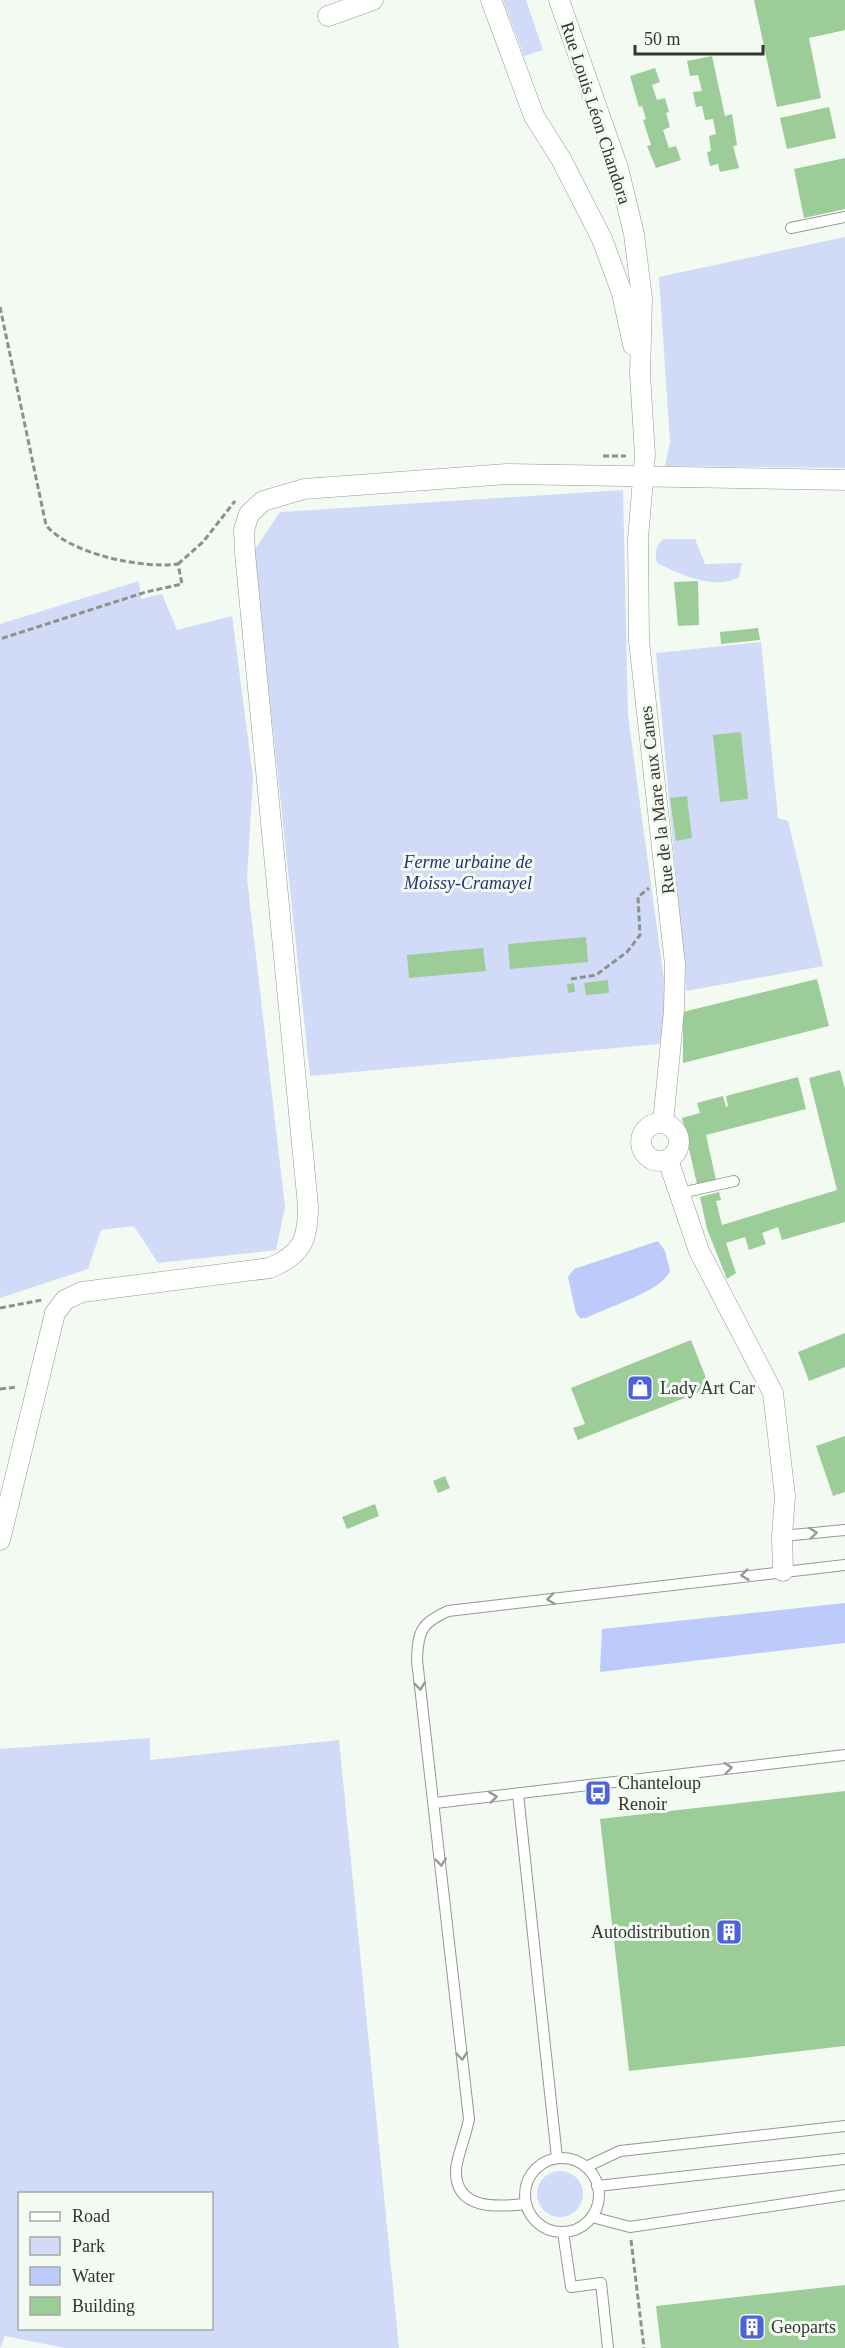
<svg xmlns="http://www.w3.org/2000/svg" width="845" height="2348" viewBox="0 0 845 2348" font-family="'Times New Roman',serif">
<rect width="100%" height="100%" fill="#f2faf1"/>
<g fill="#d1daf7" fill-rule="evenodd">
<polygon points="503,0 526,0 543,50 524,56"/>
<polygon points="845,237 845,468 665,466 670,442 659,277"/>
<polygon points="623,490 628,715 669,1017 659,1044 310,1076 254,551 280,512"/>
<path d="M664 539H695L705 564 742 563 739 577C713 591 681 574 657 563 655 553 655 545 664 539Z"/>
<polygon points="139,581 141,599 162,594 177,630 232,616 253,777 247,879 285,1207 276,1250 158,1263 134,1226 101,1230 88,1269 0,1298 0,624"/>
<polygon points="761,642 778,818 788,821 823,966 686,991 656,653"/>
<path d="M150 1738V1760L339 1740 399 2348H65L5 2336 0 2348V1749ZM20 2194H212V2328H20Z"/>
<circle cx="560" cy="2194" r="23"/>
</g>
<g fill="#bccafc">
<path d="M658 1241 665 1251 670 1271C661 1292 607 1307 586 1318H580L576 1313 568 1277 574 1269Z"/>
<polygon points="845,1603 845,1643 600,1672 602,1629"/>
</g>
<g fill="#9ccc97">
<polygon points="754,0 845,0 845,30 809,38 821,98 777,107"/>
<polygon points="712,56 725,116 732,114 737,145 733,146 739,168 720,172 718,164 710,166 707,152 711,151 709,136 716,134 713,119 705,120 702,106 696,107 693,92 702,91 698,75 690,76 687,61"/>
<polygon points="655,68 660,82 652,85 657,100 665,98 669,112 666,113 670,127 663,130 669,148 676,146 681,160 656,168 647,146 651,145 643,120 646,119 642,106 639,107 630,76"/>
<polygon points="829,107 836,138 787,149 780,118"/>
<polygon points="845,158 845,209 804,218 794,169"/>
<polygon points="698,581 699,625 678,626 674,582"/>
<polygon points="758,628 760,640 721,644 720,632"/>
<polygon points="741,732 748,799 720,802 713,735"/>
<polygon points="687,796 692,838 676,841 670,798"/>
<polygon points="586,937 588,962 510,969 508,944"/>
<polygon points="483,948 486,971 409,978 407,955"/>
<polygon points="817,979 829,1026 683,1063 683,1012"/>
<polygon points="608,980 609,993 586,995 584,983"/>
<polygon points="574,983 575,992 568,993 567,984"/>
<polygon points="840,1070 845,1089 845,1222 782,1240 778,1227 762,1233 766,1244 749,1250 745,1237 726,1243 736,1273 727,1279 707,1229 700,1197 719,1192 721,1200 716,1201 722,1225 837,1190 809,1078"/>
<polygon points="798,1077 806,1109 706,1135 716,1180 697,1184 682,1118 700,1113 697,1103 723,1096 726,1107 728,1106 726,1096"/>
<polygon points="845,1333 845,1367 809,1381 798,1352"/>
<polygon points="691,1340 710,1388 578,1440 573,1428 585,1424 571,1388"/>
<polygon points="845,1436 845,1492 833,1496 816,1446"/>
<polygon points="445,1476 450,1488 438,1493 433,1481"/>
<polygon points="375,1504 379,1516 347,1529 342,1517"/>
<polygon points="845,1791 845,2046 629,2071 600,1819"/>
<polygon points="845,2285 845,2348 661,2348 656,2306"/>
</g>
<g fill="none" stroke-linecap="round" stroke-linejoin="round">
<defs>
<g id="service">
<polyline points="791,228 845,217"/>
<polyline points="681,1193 734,1181"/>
<polyline points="782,1536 845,1530"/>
<polyline points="518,1794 557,2158"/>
<polyline points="435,1803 845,1755"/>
<circle cx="562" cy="2195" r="37"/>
<polyline points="586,2167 620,2151 845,2126"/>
<polyline points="597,2186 845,2159"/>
<path d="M526 2204C498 2207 454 2211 456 2169 458 2153 466 2136 469 2119L417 1660C418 1631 421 1623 448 1611L845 1565"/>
<polyline points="592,2217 630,2227 845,2195"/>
<polyline points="563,2232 571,2287 601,2283 608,2348"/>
</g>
<g id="minor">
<polyline points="491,0 534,116 561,159 602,239 622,293 633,345"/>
<polyline points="559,0 618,168 634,234 642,298 640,374 645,455 638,539 639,641 675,964 674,1010 663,1123"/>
<polyline points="328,16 373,0"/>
<circle cx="660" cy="1142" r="19"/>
<polyline points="668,1160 699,1251 773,1393 785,1496 782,1536 783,1571"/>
<path d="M0 1540 55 1313 65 1300 82 1292 270 1268C302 1254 308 1241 308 1206L245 553 244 530 249 514 263 501 304 489 507 474 845 480"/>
</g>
</defs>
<use href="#service" stroke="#929a91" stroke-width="12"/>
<use href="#minor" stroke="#929a91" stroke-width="21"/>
<g stroke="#8c918b" stroke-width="3" stroke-dasharray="6 3" stroke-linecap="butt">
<path d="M0 307 46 525C69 554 143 569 178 564L182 584 146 592 0 639"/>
<polyline points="603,456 626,456"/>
<polyline points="178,564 203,542 235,501"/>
<polyline points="571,979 596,975 627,952 640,935 638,897 649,888"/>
<polyline points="0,1308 42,1300"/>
<polyline points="0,1389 18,1387"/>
<polyline points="631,2240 644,2348"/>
</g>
<use href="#service" stroke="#fff" stroke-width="10"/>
<use href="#minor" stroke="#fff" stroke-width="20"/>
</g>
<defs><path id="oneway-chevron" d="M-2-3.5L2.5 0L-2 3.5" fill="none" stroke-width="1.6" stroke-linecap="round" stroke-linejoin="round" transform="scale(1.5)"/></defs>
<g stroke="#989a98">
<use href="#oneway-chevron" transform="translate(813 1533) rotate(-6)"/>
<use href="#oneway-chevron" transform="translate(745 1575) rotate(173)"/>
<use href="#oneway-chevron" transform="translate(551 1599) rotate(173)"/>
<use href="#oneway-chevron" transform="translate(420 1686) rotate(83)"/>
<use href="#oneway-chevron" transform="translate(728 1768) rotate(-6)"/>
<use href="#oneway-chevron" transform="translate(493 1797) rotate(-7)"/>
<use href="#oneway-chevron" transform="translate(441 1862) rotate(84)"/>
<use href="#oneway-chevron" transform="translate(462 2056) rotate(84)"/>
</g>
<defs>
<symbol id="shop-square" viewBox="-11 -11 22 22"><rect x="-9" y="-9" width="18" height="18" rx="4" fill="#5062d8" stroke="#f2faf1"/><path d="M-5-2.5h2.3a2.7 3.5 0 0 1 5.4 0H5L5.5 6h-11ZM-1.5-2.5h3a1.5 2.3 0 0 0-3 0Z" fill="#fff"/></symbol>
<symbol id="bus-square" viewBox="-11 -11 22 22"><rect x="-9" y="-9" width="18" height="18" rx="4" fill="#5062d8" stroke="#f2faf1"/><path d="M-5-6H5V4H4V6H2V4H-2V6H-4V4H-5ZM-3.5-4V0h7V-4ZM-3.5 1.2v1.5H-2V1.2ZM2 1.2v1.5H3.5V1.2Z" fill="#fff"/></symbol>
<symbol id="building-square" viewBox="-11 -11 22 22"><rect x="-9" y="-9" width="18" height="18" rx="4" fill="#5062d8" stroke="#f2faf1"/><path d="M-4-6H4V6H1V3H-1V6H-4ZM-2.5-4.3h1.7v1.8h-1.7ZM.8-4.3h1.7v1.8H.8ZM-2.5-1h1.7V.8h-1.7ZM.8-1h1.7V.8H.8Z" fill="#fff"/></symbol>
</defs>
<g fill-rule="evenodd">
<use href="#shop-square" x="625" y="1373" width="30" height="30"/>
<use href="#bus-square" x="583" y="1778" width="30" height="30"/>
<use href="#building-square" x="714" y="1917" width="30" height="30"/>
<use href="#building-square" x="737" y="2312" width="30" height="30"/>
</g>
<g text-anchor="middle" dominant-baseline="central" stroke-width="6" stroke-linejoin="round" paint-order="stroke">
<g font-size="18" fill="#323531" stroke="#f2faf1">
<text transform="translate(596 113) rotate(72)">Rue Louis Léon Chandora</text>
<text transform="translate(657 800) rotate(-97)">Rue de la Mare aux Canes</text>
</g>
<g font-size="18" font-style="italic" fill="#273177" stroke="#f2faf1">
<text x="468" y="862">Ferme urbaine de<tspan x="468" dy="21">Moissy-Cramayel</tspan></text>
</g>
<g font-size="18" fill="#323531" stroke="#f2faf1" text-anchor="start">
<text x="660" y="1388">Lady Art Car</text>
<text x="618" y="1783">Chanteloup<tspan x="618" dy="21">Renoir</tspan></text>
<text x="710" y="1932" text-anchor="end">Autodistribution</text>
<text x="771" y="2327">Geoparts</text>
</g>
</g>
<rect x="18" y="2192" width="195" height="138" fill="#f2faf1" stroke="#a5aba4" stroke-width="1.5"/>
<rect x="30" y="2212" width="30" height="9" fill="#ffffff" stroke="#a5aba4" stroke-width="1.5"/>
<text x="72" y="2222" font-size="18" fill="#323531">Road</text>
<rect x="30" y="2237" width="30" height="18" fill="#d1daf7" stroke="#a5aba4" stroke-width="1.5"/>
<text x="72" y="2252" font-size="18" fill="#323531">Park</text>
<rect x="30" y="2267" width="30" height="18" fill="#bccafc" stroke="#a5aba4" stroke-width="1.5"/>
<text x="72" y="2282" font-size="18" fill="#323531">Water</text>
<rect x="30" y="2297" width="30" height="18" fill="#9ccc97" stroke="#a5aba4" stroke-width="1.5"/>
<text x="72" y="2312" font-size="18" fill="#323531">Building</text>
<path d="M635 45v9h128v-9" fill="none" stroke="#323531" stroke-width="3"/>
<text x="644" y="45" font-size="18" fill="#323531" stroke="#f2faf1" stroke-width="4.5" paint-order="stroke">50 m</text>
</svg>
